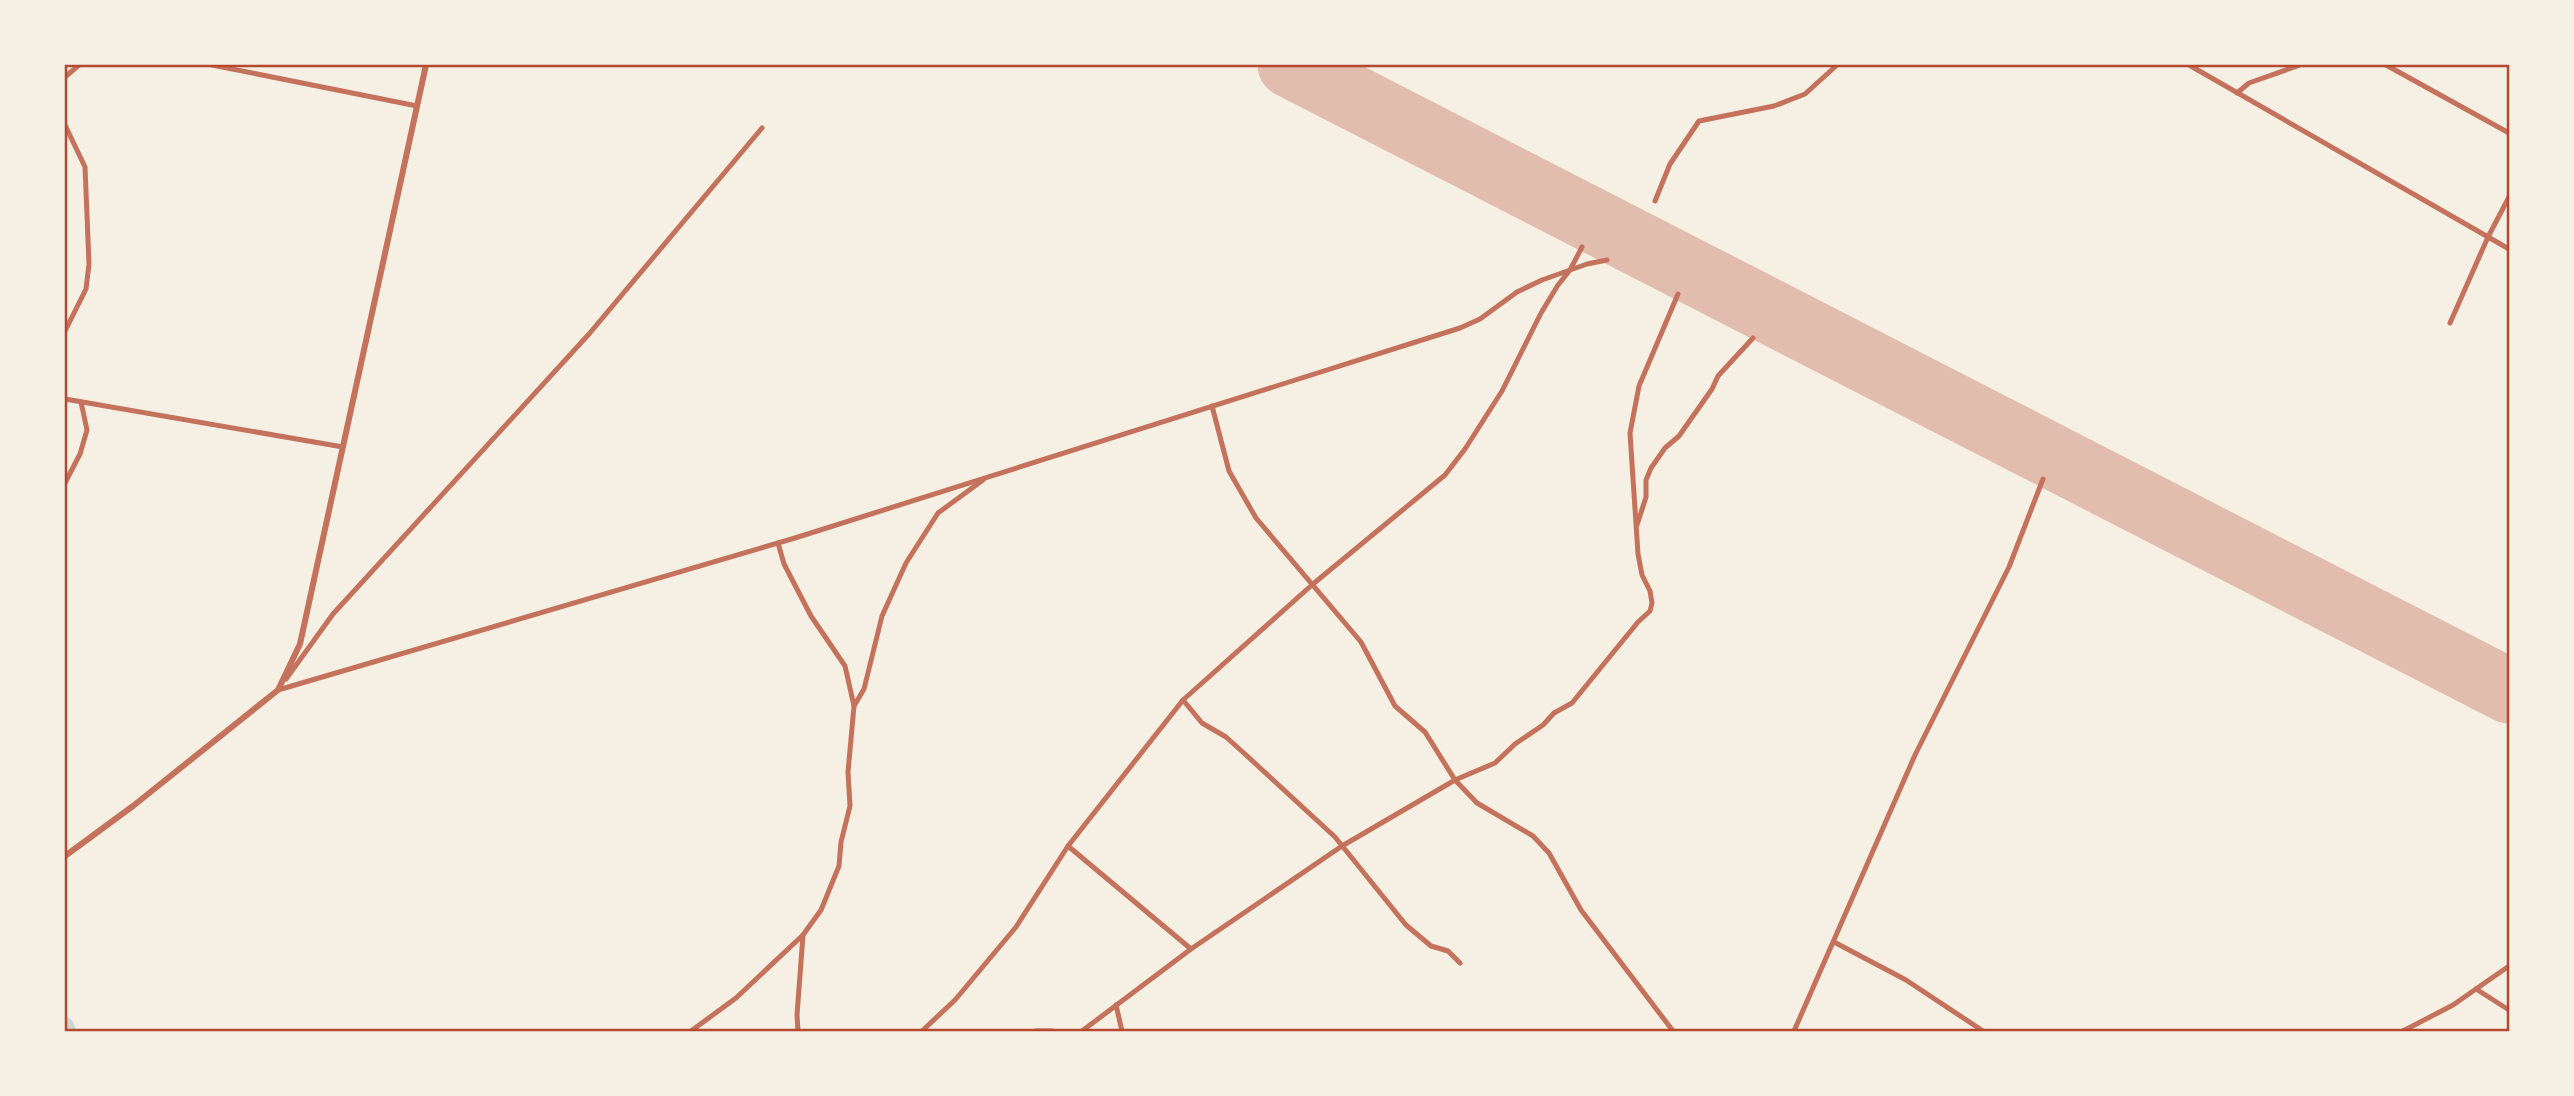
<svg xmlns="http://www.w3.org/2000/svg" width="2574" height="1096" viewBox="0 0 2574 1096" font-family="'IBM Plex Serif',serif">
<rect width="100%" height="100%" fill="#f6efe4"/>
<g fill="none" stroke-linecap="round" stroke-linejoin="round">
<polyline stroke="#c9d6d2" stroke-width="18" points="65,1026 67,1031"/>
<polyline stroke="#e2bdae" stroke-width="65" points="1290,65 2509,691"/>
<g stroke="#c5725c" stroke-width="5">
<polyline points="212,65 417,106"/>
<polyline points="2189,65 2509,249"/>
<polyline points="2386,65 2509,133"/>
<polyline points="65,77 79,65"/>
<polyline points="2237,93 2249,83 2300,65"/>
<polyline points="65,125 85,167 89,264 86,289 65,331"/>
<polyline points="1655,201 1670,164 1699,121 1774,106 1805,94 1837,65"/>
<polyline points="2450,323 2488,237 2509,197"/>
<polyline points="65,399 343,447"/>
<polyline points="1212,406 1229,471 1256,518 1361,642 1395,706 1425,732 1455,780 1477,803 1533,836 1549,853 1581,910 1673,1031"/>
<polyline points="65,483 80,454 87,430 81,402"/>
<polyline points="1637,525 1646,497 1646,480 1651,468 1665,448 1679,436 1712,389 1718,376 1753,338"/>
<polyline points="778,543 784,564 811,616 845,666 854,706"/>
<polyline points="286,679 333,614 589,334 762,128"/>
<polyline points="278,690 795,538 1460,328 1480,319 1517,292 1542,280 1587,264 1607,260"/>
<polyline points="1183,700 1202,723 1226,737 1246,755 1335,837 1406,925 1431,946 1448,951 1460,963"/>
<polyline points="1068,846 1191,949"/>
<polyline points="1834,942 1906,980 1983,1031"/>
<polyline points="2476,989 2509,1010"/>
<polyline points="1116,1005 1122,1031"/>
<polyline points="691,1031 736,998 803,935"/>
<polyline points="798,1031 797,1015 803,935 821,910 839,866 841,842 850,806 848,772 854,706 864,689 882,616 906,563 938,513 983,480"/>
<polyline points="922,1031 955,1000 1016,927 1068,846 1183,700 1313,584 1445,475 1465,449 1502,391 1541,313 1558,285 1570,270 1582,247"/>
<polyline points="1036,1031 1052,1031"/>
<polyline points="1082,1031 1191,949 1342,846 1455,780 1495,763 1515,744 1543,725 1554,713 1572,703 1638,622 1650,611 1652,603 1650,591 1642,575 1638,554 1630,433 1639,386 1678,294"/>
<polyline points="1794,1031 1915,755 2009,567 2043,479"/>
<polyline points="2403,1031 2453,1005 2509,966"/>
</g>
<polyline stroke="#c5725c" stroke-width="6" points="65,856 133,806 278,690 300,644 426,65"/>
</g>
<rect width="2574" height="1096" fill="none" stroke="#f6efe4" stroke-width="133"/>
<rect x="66" y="66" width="2442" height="964" fill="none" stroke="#b5482f" stroke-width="2.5"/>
</svg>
